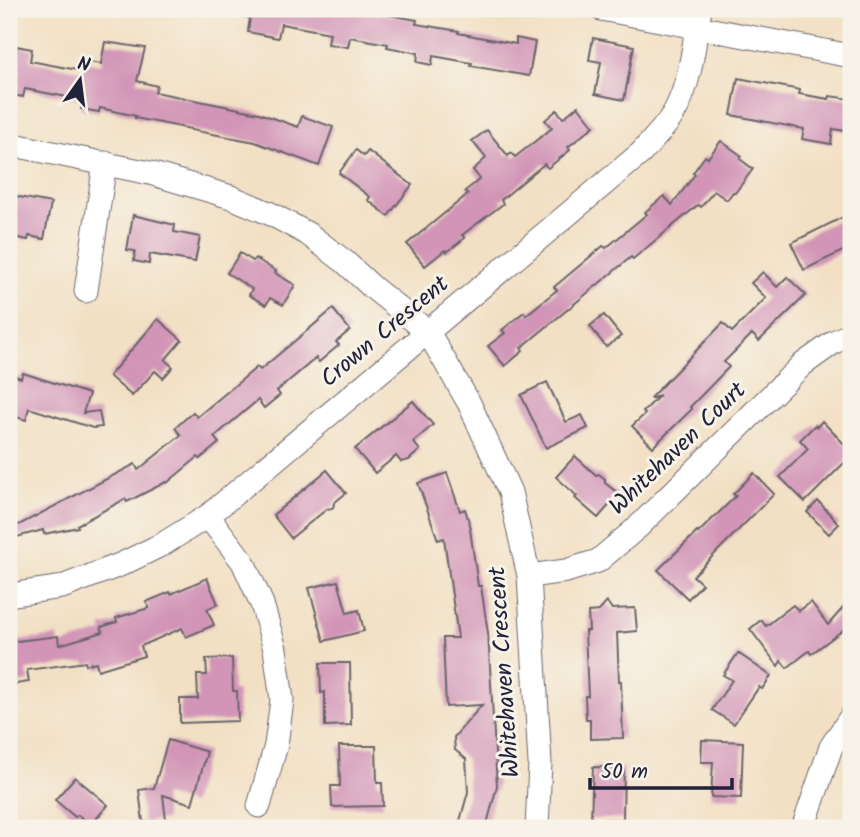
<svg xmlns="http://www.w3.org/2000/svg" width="860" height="837" viewBox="0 0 860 837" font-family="Kalam,sans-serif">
<rect width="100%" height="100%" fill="#f7f3e8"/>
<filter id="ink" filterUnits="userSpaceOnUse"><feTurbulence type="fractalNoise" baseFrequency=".0143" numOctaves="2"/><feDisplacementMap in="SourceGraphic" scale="14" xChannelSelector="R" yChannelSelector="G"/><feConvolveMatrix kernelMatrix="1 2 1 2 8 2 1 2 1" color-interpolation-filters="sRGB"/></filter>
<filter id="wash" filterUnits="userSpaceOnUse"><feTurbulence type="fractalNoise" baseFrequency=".00686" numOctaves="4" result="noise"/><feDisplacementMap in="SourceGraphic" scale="28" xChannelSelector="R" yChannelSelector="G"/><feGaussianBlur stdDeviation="1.57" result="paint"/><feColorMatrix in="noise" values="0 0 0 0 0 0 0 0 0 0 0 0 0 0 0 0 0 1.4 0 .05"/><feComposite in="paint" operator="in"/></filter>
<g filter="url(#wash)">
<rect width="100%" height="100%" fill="#f2e0c4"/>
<g id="blocks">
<g fill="#d295b7">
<polygon points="243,9 357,9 417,20 416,24 459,31 458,33 516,44 516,38 535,42 529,76 471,66 472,63 433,56 432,65 417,62 418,53 387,47 388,44 350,37 348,47 328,44 330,33 281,24 278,38 248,32 250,18 243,16"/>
<polygon points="593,38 634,46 624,100 595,94 601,62 589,60"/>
<polygon points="105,42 145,48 137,81 157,86 155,92 259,113 298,127 302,116 333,127 319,166 255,142 191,130 191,129 135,118 136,116 100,108 99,112 81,109 83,100 25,89 23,97 9,94 9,62 13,62 16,46 32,49 30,61 83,71 84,61 101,64"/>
<polygon points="738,78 800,90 799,94 829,99 830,96 851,99 851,132 833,129 831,144 802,139 804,129 731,115"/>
<polygon points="578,106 594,126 568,147 570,150 548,168 544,164 501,200 503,204 462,235 465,238 447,252 445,250 425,266 407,244 468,194 465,191 480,179 473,170 486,158 472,141 487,130 508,156 511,153 515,157 552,128 545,120 557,110 563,118"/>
<polygon points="721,141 742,156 740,159 753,169 735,193 733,192 727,200 714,191 701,207 698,205 633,259 631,257 521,348 523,351 505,366 488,346 505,333 502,330 524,312 526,315 557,290 554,287 603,246 606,248 647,214 645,212 664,196 672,205 695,174 693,173 705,156 708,158"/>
<polygon points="356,150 364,156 368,151 412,185 388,216 368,200 370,197 339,173"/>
<polygon points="9,195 51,203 44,239 29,236 28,240 9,236"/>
<polygon points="851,213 851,247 804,270 791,243"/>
<polygon points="133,215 175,225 174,232 200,237 195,262 150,254 149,264 134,261 135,251 127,250"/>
<polygon points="240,253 253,261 255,258 276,271 275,273 295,285 283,305 270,298 266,305 249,295 252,289 227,273"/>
<polygon points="763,272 777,287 787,277 806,295 759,341 752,334 724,362 729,367 690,407 692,409 653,447 632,426 645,414 643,412 660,395 651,399 650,398 723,323 732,332 766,298 751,283"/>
<polygon points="333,309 350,330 336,342 339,345 319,362 316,358 277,391 280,395 264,408 258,400 214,437 219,443 200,459 198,457 167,483 166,482 127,502 125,499 77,525 78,527 44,534 43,530 9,539 9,530 135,464 138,470 181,435 175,428 193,412 197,417 257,367 260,370"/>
<polygon points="604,315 621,336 606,347 590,326"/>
<polygon points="158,319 182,340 165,360 173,367 163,378 155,371 132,396 109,376"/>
<polygon points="23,373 89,394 83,413 99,411 102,427 93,428 29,408 26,420 10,415 14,404 9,402 9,374 21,378"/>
<polygon points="547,382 566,422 582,415 588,428 546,448 521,395"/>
<polygon points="413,401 433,425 413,442 420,450 409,460 401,462 396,456 375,473 355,449"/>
<polygon points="822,421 851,451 851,456 805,502 780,477 808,449 800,440 815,425 817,427"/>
<polygon points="575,456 596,475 599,474 605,479 605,483 619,494 598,518 575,498 577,496 556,477"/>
<polygon points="327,470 346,493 334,503 333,508 327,509 291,538 273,515"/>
<polygon points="447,473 460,511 465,509 471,528 470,529 478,586 481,586 488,633 497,786 486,828 458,828 468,792 466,759 455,750 454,737 482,705 446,707 443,638 458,638 444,538 438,540 418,483"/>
<polygon points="754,473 774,494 693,576 702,584 688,599 658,570 697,532 698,533 736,496 733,494"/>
<polygon points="818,501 839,524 829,534 807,512"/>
<polygon points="207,578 218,604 207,609 214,625 186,637 182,628 141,646 144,656 98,670 96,662 86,665 85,662 27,670 29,682 9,685 9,642 58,636 59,645 103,632 101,627 117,622 116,618 149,608 146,602 170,592 171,594"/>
<polygon points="338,581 347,613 359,610 364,631 324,641 309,588"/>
<polygon points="851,599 851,624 811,654 809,651 787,668 781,661 778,666 750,629 761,620 766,626 793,605 799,611 811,602 828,625"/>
<polygon points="607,602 612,609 635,608 637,631 617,633 619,681 621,681 623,738 590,739 590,719 586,719 585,696 588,696 585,631 589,631 588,612 599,611"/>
<polygon points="738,653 771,676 762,689 759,687 734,724 712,710 732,680 723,675"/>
<polygon points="232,658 233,691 237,691 238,721 180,723 180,699 198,699 197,675 207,675 206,659"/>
<polygon points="320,663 350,663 351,725 325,726 325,692 321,693"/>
<polygon points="168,740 207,752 192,804 163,795 166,820 143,822 139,790 154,788"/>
<polygon points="702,740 743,742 741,798 711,797 713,762 701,762"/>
<polygon points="339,746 376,746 377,783 382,783 383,806 332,807 331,786 340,786"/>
<polygon points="593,767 624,768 623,819 591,819"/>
<polygon points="75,777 108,805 91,825 78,815 75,817 55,800"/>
</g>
</g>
</g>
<g filter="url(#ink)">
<use href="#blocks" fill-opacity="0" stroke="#6b646b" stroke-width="2"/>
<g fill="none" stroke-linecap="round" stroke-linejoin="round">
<defs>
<g id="minor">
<polyline points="601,9 851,56"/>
<polyline points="9,144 150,173 231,197 271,214 308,234 345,262 372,287 428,332 469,403 510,492 529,576 540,763 537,828"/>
<polyline points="86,291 105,163"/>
<polyline points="208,516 243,562 262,604 275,649 282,700 276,745 259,806"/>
<polyline points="529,576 566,571 598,561 638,527 802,365 834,342 851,334"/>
<path d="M9 595 62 587 122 564 163 544 208 516 641 153C654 138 670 123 678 105 692 75 694 41 700 9"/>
<polyline points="803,828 831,747 851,717"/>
</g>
</defs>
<use href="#minor" stroke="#6b646b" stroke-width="25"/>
<use href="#minor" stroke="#fff" stroke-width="23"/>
</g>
</g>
<g text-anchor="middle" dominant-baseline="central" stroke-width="6" stroke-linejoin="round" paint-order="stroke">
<g font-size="24" fill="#22223b" stroke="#f7f3e8">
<text transform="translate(385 332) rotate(-40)">Crown Crescent</text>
<text transform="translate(678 449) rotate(-44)">Whitehaven Court</text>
<text transform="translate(505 672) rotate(-94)">Whitehaven Crescent</text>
</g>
</g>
<rect width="860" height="837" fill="none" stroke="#f7f3e8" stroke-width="35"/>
<g transform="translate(80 80) rotate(14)" stroke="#f7f3e8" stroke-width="5" paint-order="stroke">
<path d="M0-5L12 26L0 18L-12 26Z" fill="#22223b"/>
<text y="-10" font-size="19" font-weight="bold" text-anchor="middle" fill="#22223b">N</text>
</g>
<path d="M590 778v10h142v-10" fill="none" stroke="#22223b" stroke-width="3.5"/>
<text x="601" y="778" font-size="21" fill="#22223b" stroke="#f7f3e8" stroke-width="5" paint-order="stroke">50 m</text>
</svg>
